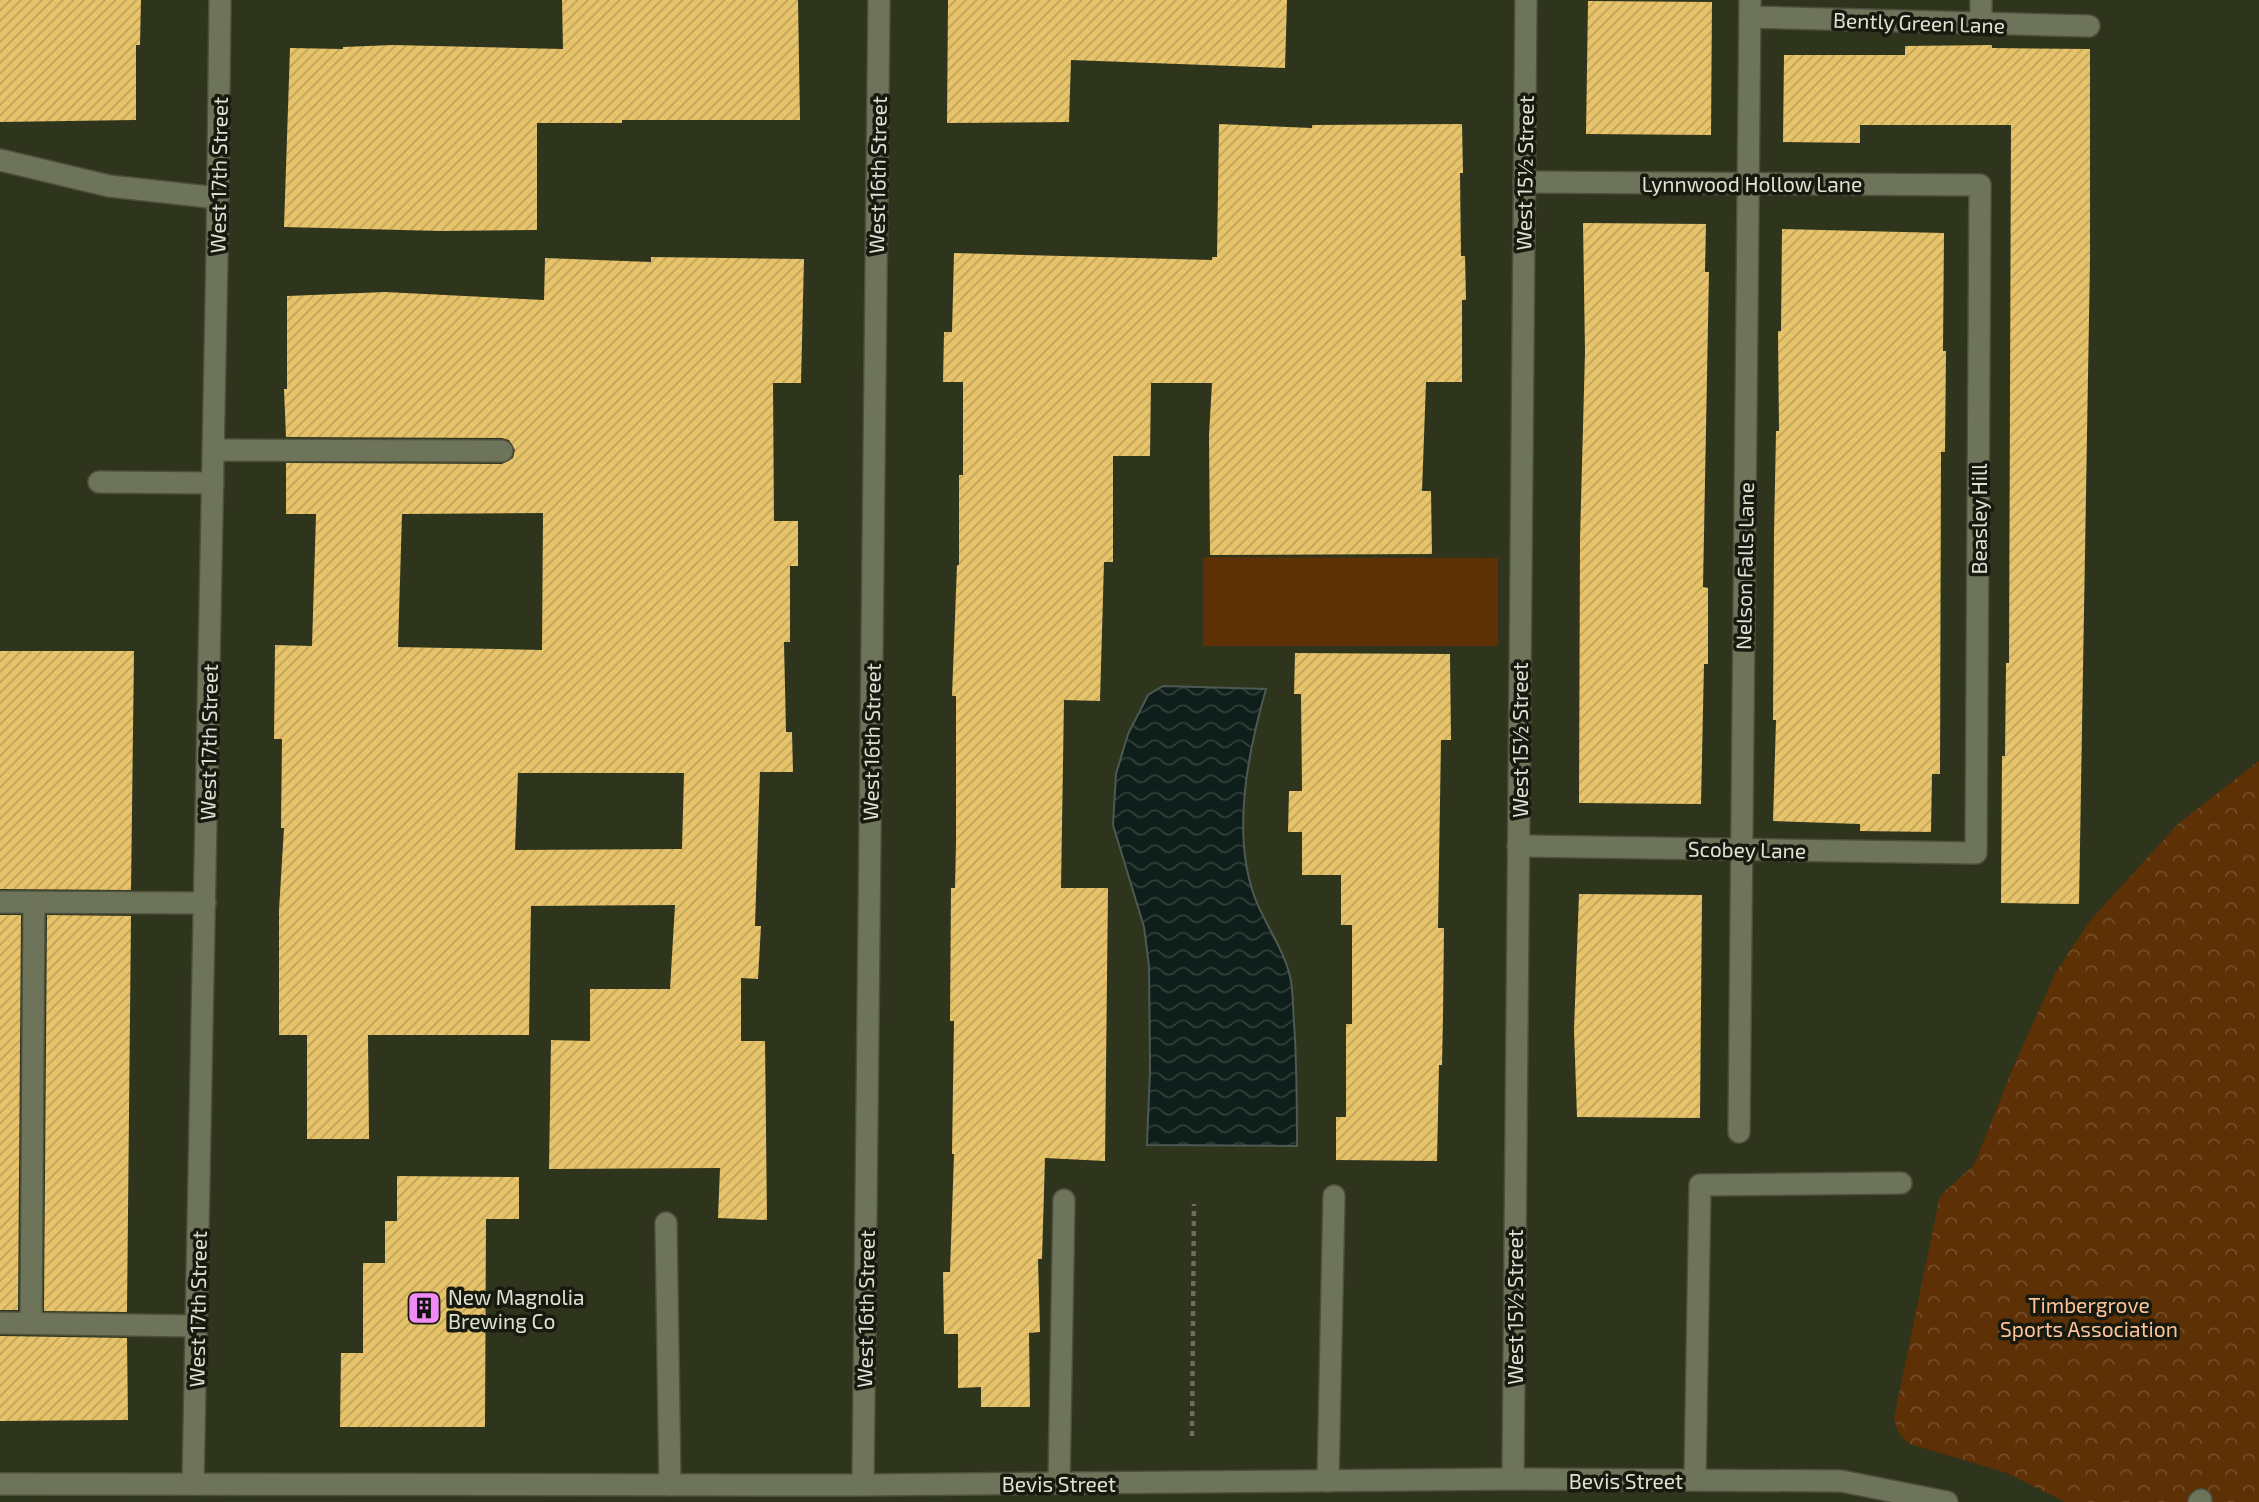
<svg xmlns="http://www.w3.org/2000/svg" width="2259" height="1502" viewBox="0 0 2259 1502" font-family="'Exo 2',sans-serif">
<defs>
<pattern id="park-crowns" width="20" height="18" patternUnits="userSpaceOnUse" patternTransform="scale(1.75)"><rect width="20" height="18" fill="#5d3006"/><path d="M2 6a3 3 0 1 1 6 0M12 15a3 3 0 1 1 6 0" fill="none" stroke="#744e29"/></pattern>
<pattern id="water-waves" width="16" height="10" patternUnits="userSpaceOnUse" patternTransform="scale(1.75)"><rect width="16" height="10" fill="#0e1f1b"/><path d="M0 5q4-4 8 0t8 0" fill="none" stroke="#313f3b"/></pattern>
<pattern id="building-hatch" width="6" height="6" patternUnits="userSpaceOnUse" patternTransform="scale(1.75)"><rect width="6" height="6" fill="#e7c369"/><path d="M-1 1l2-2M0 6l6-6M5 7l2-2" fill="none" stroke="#bea35e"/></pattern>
</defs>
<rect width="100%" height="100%" fill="#2f341d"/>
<polygon fill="#5d3006" points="1203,557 1498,558 1498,646 1203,646"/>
<path fill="url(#park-crowns)" d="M2259 761V1502H2065L2007 1473 1910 1444C1900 1437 1896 1430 1894 1418L1940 1196 1974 1165 2010 1075 2056 972 2089 922 2179 823Z"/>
<path fill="url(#water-waves)" stroke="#4c5a52" stroke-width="2" d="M1163 686 1266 689C1248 752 1231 834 1255 898 1266 927 1285 950 1291 981 1293 995 1293 1009 1294 1023 1297 1064 1297 1105 1297 1146L1147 1145 1150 1070 1149 966 1144 927 1113 825 1116 774 1128 734 1148 695Z"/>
<g fill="url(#building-hatch)" fill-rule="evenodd">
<polygon points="0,0 141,0 140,45 136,45 136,120 0,122"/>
<polygon points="562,0 798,0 800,120 622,120 622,123 537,123 537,230 441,231 284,227 290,48 343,49 343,47 393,45 563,49"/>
<polygon points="948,0 1287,0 1285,68 1071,60 1069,122 947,123"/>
<polygon points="1588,1 1712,2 1711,135 1586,134"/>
<polygon points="1992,45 1992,48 2090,49 2090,260 2079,904 2001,903 2002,756 2005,756 2006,663 2009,663 2011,125 1860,125 1860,143 1783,142 1784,55 1905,55 1905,46"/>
<polygon points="1219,124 1312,128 1312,125 1462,124 1463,173 1460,173 1461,256 1465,256 1466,300 1462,300 1462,382 1426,382 1422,491 1431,491 1432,554 1210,555 1209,435 1212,383 1151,383 1150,456 1113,456 1113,562 1104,562 1100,701 1064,700 1061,888 1108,888 1105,1161 1045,1158 1042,1259 1038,1259 1040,1332 1029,1333 1030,1407 981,1407 981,1387 958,1388 958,1334 944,1334 943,1272 950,1272 954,1154 952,1154 954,1021 950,1021 951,888 955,888 956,842 956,696 952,696 957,565 959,565 959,475 963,475 963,382 943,382 944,332 952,332 954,253 1212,260 1212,257 1217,257"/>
<polygon points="1583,223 1706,224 1705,272 1709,272 1703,587 1708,588 1708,664 1704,664 1701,804 1579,803 1580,539 1585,352"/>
<polygon points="1782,229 1944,233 1943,351 1946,351 1945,452 1941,452 1940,774 1932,774 1931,832 1860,831 1860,824 1773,821 1776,720 1773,720 1774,534 1776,431 1779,431 1778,331 1781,331"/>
<path d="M651 257 804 259 801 383H773L774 521H798V566H790V642H784L786 732H792L793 772H760L755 926H761L758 979 741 978V1041H765L767 1220 718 1218 720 1168 549 1169 551 1040 590 1041V989H670L675 905 531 906 529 1035H368L369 1139H307V1035H279V910L284 828H281L282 739H274L275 645 312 646 316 514H286V463L502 464 513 458 515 450 509 440 502 438 286 437 284 389H287V296L385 292 544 300 545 258 651 262ZM543 513 542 650 398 647 402 514ZM518 773H684L682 849 515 850Z"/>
<polygon points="0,651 134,651 131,890 0,889"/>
<polygon points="1295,653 1450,654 1451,740 1441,740 1438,928 1444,928 1443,1016 1442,1065 1439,1065 1437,1161 1336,1160 1336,1117 1346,1117 1346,1024 1352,1024 1352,925 1341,925 1341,875 1302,875 1302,832 1288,832 1289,791 1302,791 1301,694 1294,694"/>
<polygon points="1579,894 1702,895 1700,1118 1577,1117 1574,1030"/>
<polygon points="0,915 21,915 18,1310 0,1310"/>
<polygon points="47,915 131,916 127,1312 44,1311"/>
<polygon points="397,1176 519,1177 519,1219 486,1219 485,1427 340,1427 341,1353 363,1353 363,1263 385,1263 385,1221 397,1221"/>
<polygon points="0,1336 127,1338 128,1420 0,1421"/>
</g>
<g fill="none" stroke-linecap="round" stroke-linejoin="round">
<defs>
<g id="minor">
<polyline points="1750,17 2089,26"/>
<polyline points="1981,23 1981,0"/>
<polyline points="0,160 109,186 218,198"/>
<polyline points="213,450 502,451"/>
<polyline points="99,482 213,483"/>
<polyline points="1518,846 1976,853 1980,185 1524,182"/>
<polyline points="0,902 205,903"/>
<polyline points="1739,1132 1750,0"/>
<polyline points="666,1223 670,1485"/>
<polyline points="0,1323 196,1326"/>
<polyline points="31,1323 34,903"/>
<polyline points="1513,1479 1526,0"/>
<polyline points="1695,1480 1700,1185 1901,1183"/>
<polyline points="1328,1481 1334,1196"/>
<polyline points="1059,1483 1064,1200"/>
<polyline points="0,1484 863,1485 1513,1479 1841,1481 1947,1502"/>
<polyline points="193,1484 217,254 220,0"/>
<polyline points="863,1485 879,0"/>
<polyline points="2199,1502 2201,1500"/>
</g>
</defs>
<use href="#minor" stroke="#4b4f3b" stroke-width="24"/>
<polyline stroke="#6b6f5b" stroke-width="4.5" stroke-dasharray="5 5" stroke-linecap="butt" points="1192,1436 1194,1204"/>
<use href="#minor" stroke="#6e745a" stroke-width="21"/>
</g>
<defs>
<symbol id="building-square" viewBox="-11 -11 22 22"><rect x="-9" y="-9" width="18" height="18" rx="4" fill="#f18af4" stroke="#181a10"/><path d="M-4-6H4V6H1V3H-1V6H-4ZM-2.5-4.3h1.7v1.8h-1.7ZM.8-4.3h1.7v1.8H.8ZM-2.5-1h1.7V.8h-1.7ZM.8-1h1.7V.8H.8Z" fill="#111"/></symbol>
</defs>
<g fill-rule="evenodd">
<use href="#building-square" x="405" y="1289" width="38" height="38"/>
</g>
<g text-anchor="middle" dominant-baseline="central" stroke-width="7" stroke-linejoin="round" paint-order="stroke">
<g font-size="21" fill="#dee2d3" stroke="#181a10">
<text transform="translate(1919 22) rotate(2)">Bently Green Lane</text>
<text transform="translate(1524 173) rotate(-89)">West 15½ Street</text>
<text transform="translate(218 175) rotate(-89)">West 17th Street</text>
<text transform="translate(877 175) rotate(-89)">West 16th Street</text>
<text x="1752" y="183">Lynnwood Hollow Lane</text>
<text transform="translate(1978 519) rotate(-90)">Beasley Hill</text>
<text transform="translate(1744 566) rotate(-89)">Nelson Falls Lane</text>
<text transform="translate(1519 740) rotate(-90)">West 15½ Street</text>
<text transform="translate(208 742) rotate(-89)">West 17th Street</text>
<text transform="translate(871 742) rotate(-89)">West 16th Street</text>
<text transform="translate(1747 849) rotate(1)">Scobey Lane</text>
<text transform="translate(1514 1307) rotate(-90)">West 15½ Street</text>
<text transform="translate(197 1309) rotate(-89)">West 17th Street</text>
<text transform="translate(865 1309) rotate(-89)">West 16th Street</text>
<text x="1626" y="1480">Bevis Street</text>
<text x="1059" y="1483">Bevis Street</text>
</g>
<g font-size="21" fill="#dee2d3" stroke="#181a10" text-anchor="start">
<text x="448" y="1296">New Magnolia<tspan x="448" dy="24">Brewing Co</tspan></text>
</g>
<g font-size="21" fill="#fec498" stroke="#181a10">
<text x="2089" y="1304">Timbergrove<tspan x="2089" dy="24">Sports Association</tspan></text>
</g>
</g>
</svg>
